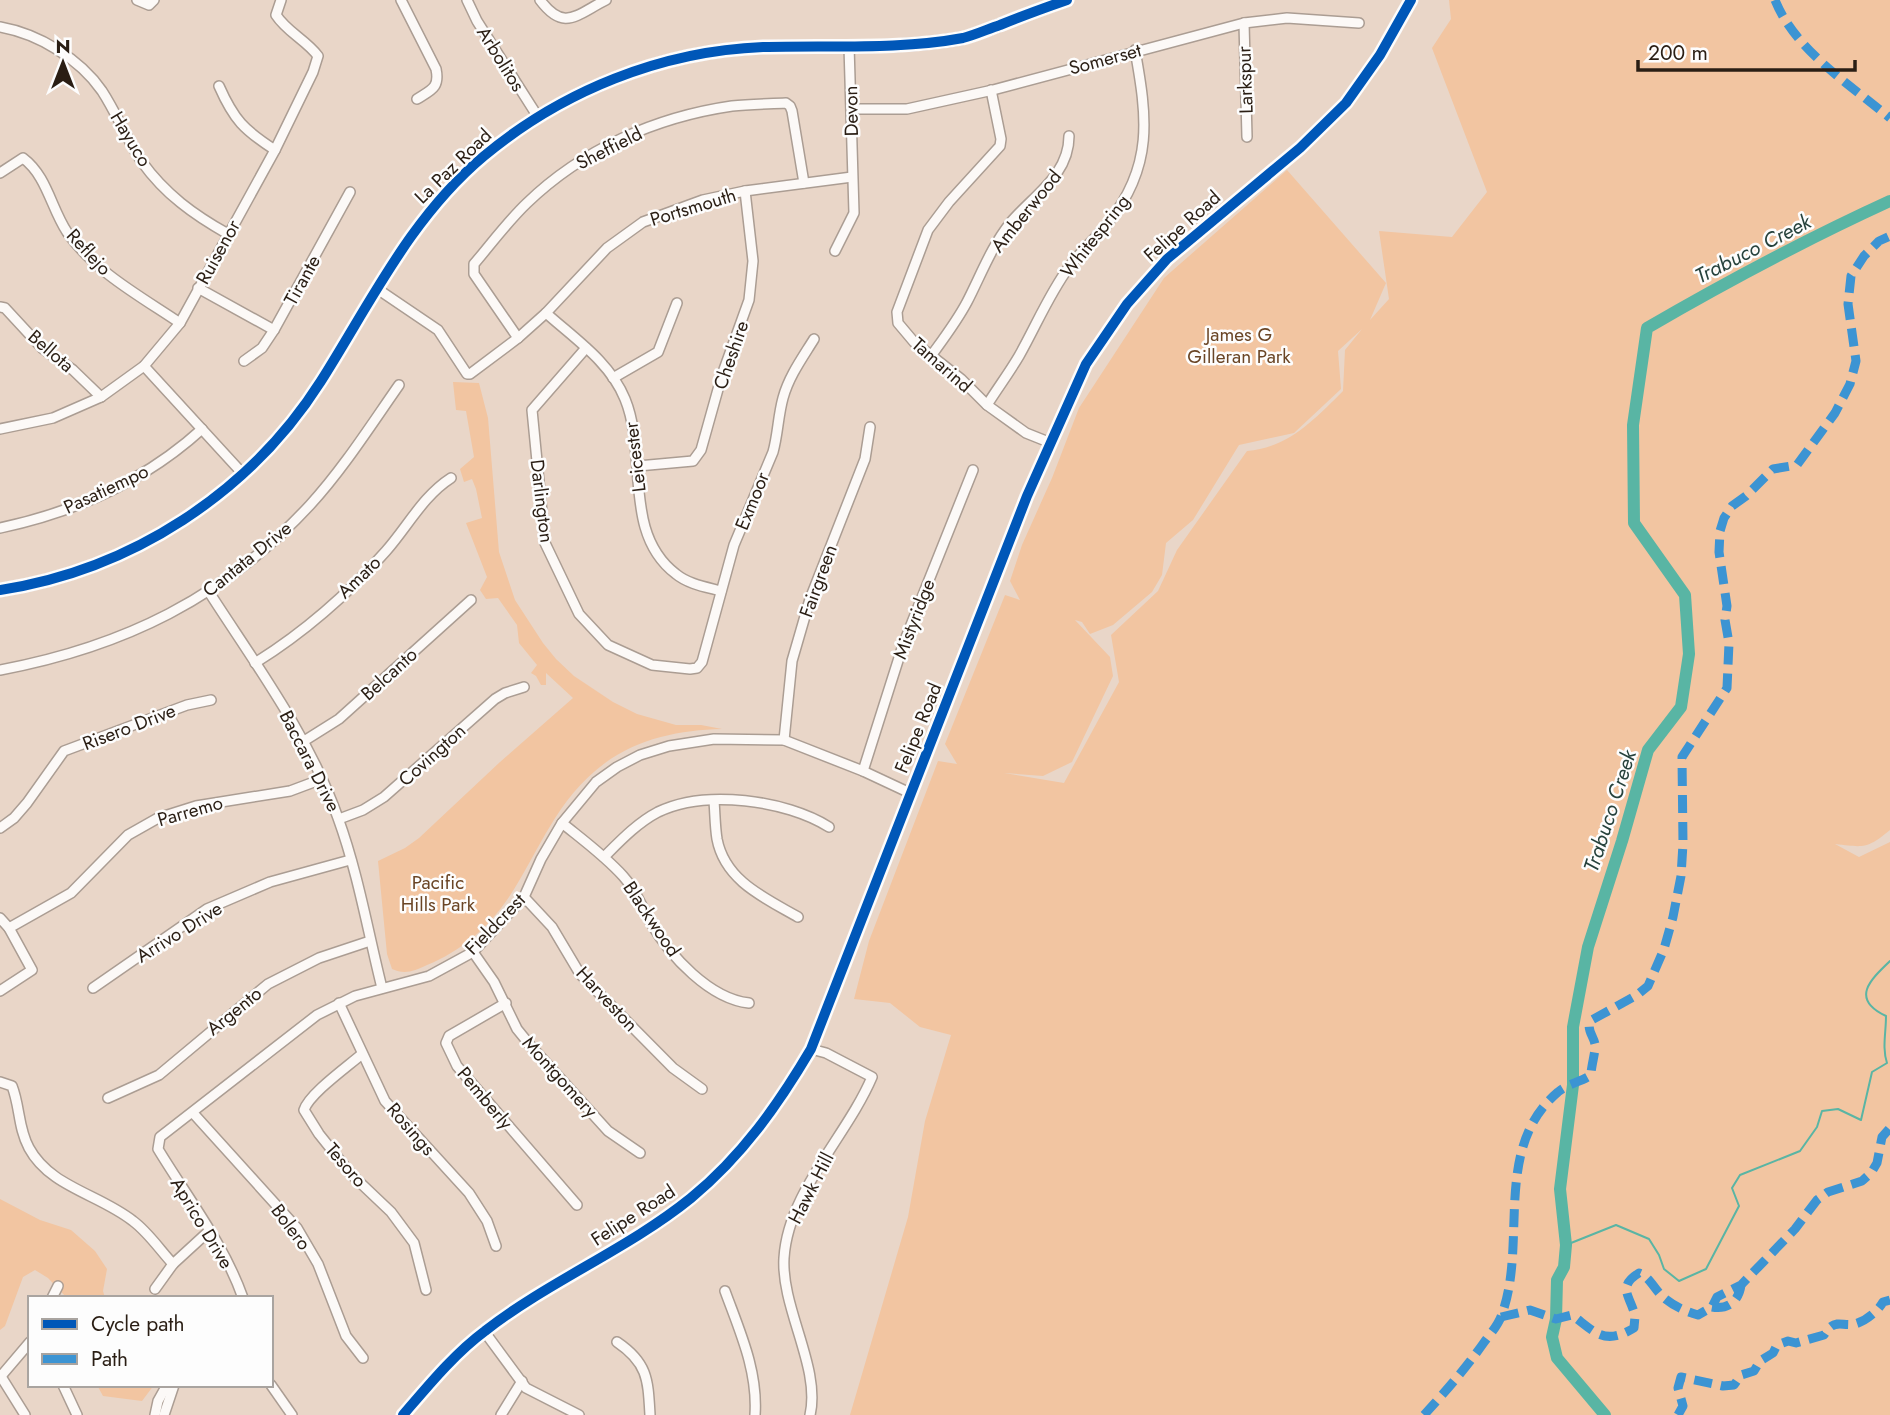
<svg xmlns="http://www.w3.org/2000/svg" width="1890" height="1415" viewBox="0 0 1890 1415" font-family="Jost,sans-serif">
<rect width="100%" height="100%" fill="#e9d6c8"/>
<g fill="#f2c5a1" fill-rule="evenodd">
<path d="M1449 0H1890V830C1866 850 1863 847 1835 844L1859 857 1890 842V1415H850L908 1217 925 1121 951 1035 920 1027 890 1003 854 999 869 941 938 761 957 764 945 744 1005 595 1020 600 1010 581 1022 545 1052 478 1079 408 1164 278 1287 170 1386 283 1370 320 1389 299 1379 231 1452 237 1487 192 1432 48 1451 19ZM1362 329 1345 350 1343 391C1315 419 1288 448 1247 451L1177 550 1158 591 1111 635 1119 682 1064 783 1004 773 1043 776 1072 762 1113 676 1110 657 1075 620 1082 622 1090 634 1113 625 1152 592 1162 575 1166 543 1193 520 1239 445 1294 433 1341 389 1338 351Z"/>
<path d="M453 382 479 383 488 418 499 552 515 600 543 643 556 659 574 676 613 702 637 714 676 725H701L722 729C681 730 639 738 605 763 556 799 540 850 509 897 489 927 460 952 427 965 414 971 405 975 392 969L387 954 378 861 405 848 419 838 500 762 573 698 546 673V685H541L536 676 531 673 537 665 519 643 517 625 498 598 486 599 480 590 487 577 466 523 482 518 476 489 472 479 464 482 460 469 474 457 466 411 456 410Z"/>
<polygon points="0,1199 40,1220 71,1230 95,1251 107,1269 103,1291 105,1298 67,1298 48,1278 35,1270 23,1277 5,1326 0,1330"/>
<polygon points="97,1385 154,1385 142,1401 103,1396"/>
</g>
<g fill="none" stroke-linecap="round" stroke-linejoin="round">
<path stroke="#59b5a4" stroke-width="2" d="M1566 1245 1616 1225 1649 1239 1659 1255 1664 1269 1679 1281 1706 1269 1739 1206 1732 1188 1740 1175 1800 1151 1817 1127 1822 1111 1838 1109 1861 1120 1872 1072 1887 1063C1882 1048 1886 1033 1886 1016 1850 999 1870 980 1890 961"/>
<path stroke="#59b5a4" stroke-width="12" d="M1605 1415 1557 1358 1552 1337 1556 1319 1557 1280 1564 1267 1566 1245 1560 1189 1573 1085V1027L1588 947 1622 841 1648 750 1681 707 1689 654 1685 595 1634 523 1633 425 1647 328C1726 282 1807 239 1890 201"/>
<defs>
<g id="minor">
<polyline points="137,0 149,5 154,0"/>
<path d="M401 0 436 69C440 88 431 90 417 99"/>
<polyline points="467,0 477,21 538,117"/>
<path d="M540 0C564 32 576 15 606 0"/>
<polyline points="1244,23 1247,137"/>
<path d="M0 27C39 34 80 59 102 91 117 114 127 140 142 162 165 194 194 215 228 234"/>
<path d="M219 86C234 120 244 130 275 150"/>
<polyline points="991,90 1001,139 1000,146 949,202 928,230 897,312 898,323 914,342 961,379 987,405 1026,433 1051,443"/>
<polyline points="852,109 907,109 993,90 1244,23 1287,18 1359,23"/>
<path d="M0 173 23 158C47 176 51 208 67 232 95 272 140 296 180 323"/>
<polyline points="835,251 854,213 849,46"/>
<polyline points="198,288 274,330"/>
<polyline points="376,288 438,330 467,374 470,374 518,338 546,313 607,248 643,222 703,200 745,191 852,177"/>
<polyline points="0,307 5,308 42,348 73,370 101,397"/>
<path d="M546 313C575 339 610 362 625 399 648 455 622 533 676 574 688 584 706 587 721 591"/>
<path d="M518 338 474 274V264C491 244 508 221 527 203 583 149 656 117 732 106 750 104 768 104 786 103L790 106 792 111 804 183"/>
<path d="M586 348 532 410 545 543 579 614 608 645 652 665 690 669 697 668 702 662 734 545 773 452C778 434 778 416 783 398 789 376 803 357 814 339"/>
<path d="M931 356C944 338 957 321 967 302 981 275 991 247 1011 222 1034 195 1069 175 1069 136"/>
<polyline points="244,361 262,348 274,330 350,192"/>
<polyline points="144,366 243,474"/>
<polyline points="613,378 658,352 677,303"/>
<path d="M987 405C997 389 1009 373 1019 356 1036 326 1049 294 1069 267 1081 251 1096 238 1108 223 1154 166 1147 117 1135 50"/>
<path d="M0 429 53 418 101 397 144 366 180 323 275 150 313 72 318 56C306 40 287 32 276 15L281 0"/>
<polyline points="638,466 693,461 701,450 722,375 749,300 753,261 745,191"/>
<path d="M0 528C75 512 145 481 202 429"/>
<path d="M209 592C256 665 309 736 338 818 358 873 368 932 382 988"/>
<path d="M255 663C303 633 348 594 386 551 408 526 423 496 451 478"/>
<path d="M0 670C123 647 224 598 310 505 343 469 371 425 399 385"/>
<polyline points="784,740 792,661 810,599 865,459 870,427"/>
<polyline points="304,741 339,719 471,600"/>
<polyline points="863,771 903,645 973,470"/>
<path d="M714 801C715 813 715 827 717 839 725 881 765 898 798 917"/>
<polyline points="339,819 363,810 384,797 495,699 505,693 524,687"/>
<path d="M562 823C583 840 605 856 623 876 636 890 642 907 651 923 670 956 710 999 749 1003"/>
<polyline points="0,828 14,818 27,803 64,751 187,705 211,700"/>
<path d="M604 857C620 841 637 823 658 812 705 789 786 800 829 827"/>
<polyline points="524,897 552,927 580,974 673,1068 702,1089"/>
<polyline points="0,918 9,928 32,970 0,991"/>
<polyline points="9,928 71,893 128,835 158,818 196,806 290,791 322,779"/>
<polyline points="473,952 494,982 517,1029 530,1045 608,1131 640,1153"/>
<polyline points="93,988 207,909 270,882 350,860"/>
<polyline points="339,1003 385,1101 469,1193 487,1221 496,1246"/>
<polyline points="506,1003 449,1036 446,1043 457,1066 577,1205"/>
<path d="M362 1054C347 1067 309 1094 304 1110L319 1134 351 1174 391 1212 414 1243 426 1290"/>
<path d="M0 1082 12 1086C20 1106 18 1128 29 1148 50 1187 99 1194 133 1221 148 1232 160 1250 173 1264"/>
<polyline points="108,1098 159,1075 268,984 319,958 370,941"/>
<polyline points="193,1113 297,1228 318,1264 346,1336 363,1358"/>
<polyline points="155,1289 173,1264 209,1231"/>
<path d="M725 1291C740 1332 758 1371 755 1415"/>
<polyline points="52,1298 58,1286"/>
<path d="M243 1298C224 1244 187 1197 158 1149L160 1137 317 1015 355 996 429 976 473 952 524 897 541 859 562 823 596 782 617 767 640 755 669 746 714 739 784 740 863 771 910 793"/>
<polyline points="484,1331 526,1388 579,1415"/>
<path d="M617 1342C648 1363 648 1380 650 1415"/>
<polyline points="0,1375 25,1415"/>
<polyline points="1,1376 30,1342"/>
<polyline points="63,1385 77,1415"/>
<polyline points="271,1385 292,1415"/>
<polyline points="155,1415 158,1401 167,1385"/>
<polyline points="164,1415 174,1385"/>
<polyline points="501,1415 522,1381"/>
<path d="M810 1415C821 1368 781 1308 784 1258 788 1192 847 1136 872 1077L826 1053 811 1049"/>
</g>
<g id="major">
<path d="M0 590C131 570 250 493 321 381 371 302 411 217 484 156 562 91 661 51 763 47 828 45 899 50 963 38 975 35 988 29 1000 25 1022 16 1044 8 1067 0"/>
<path d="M403 1415C428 1386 454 1354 485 1331 549 1281 628 1249 691 1198 742 1156 778 1105 811 1049L1027 496 1086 364 1127 304 1167 259 1300 148 1346 103 1380 55 1411 0"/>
</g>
</defs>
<use href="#minor" stroke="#ab9d93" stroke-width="12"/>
<use href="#major" stroke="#b49e9b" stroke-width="14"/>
<use href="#minor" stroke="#fcf9f7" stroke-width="9"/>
<use href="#major" stroke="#eee4e5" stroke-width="10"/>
<g stroke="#3c94d3" stroke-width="9" stroke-dasharray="18 9" stroke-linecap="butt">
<path d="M1775 0C1795 50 1849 84 1890 118"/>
<path d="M1712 1307C1728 1310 1739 1301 1741 1285"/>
<path d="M1501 1317 1530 1310 1556 1319 1572 1315C1595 1332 1604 1346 1634 1328 1634 1327 1635 1317 1635 1316 1631 1297 1616 1287 1639 1273 1650 1277 1654 1289 1663 1297 1673 1306 1685 1311 1698 1315L1712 1307 1717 1297 1741 1285 1795 1229 1817 1200 1828 1192 1862 1181 1871 1173 1877 1163 1882 1137 1890 1128"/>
<path d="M1424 1415C1446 1391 1466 1368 1485 1341 1491 1333 1499 1324 1502 1314 1528 1242 1492 1148 1558 1092 1567 1084 1581 1082 1591 1075 1591 1066 1596 1051 1595 1044 1593 1035 1587 1031 1590 1021L1637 995 1648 986 1664 949 1673 917 1681 876 1683 844 1682 757 1727 688 1729 643 1725 620 1727 606 1719 552 1720 531 1724 518 1732 506 1746 496 1773 469 1797 465 1835 413 1850 384 1856 361 1848 304 1851 276 1864 256 1879 241 1890 236"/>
<path d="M1678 1415 1683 1406 1678 1388 1681 1377 1723 1386 1734 1385 1741 1375 1754 1371 1760 1361 1773 1353 1777 1345 1788 1341 1796 1343 1824 1335C1835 1317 1841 1327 1855 1324 1866 1321 1878 1311 1883 1302L1890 1300"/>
</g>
<defs>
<g id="cycleway">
<path d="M0 590C131 570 250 493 321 381 371 302 411 217 484 156 562 91 661 51 763 47 828 45 899 50 963 38 975 35 988 29 1000 25 1022 16 1044 8 1067 0"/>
<path d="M403 1415C428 1386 454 1354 485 1331 549 1281 628 1249 691 1198 742 1156 778 1105 811 1049L1027 496 1086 364 1127 304 1167 259 1300 148 1346 103 1380 55 1411 0"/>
</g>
</defs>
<use href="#cycleway" stroke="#fdfdfd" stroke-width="15"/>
<use href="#cycleway" stroke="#0057b8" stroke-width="10"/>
</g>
<g text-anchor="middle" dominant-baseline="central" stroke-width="5" stroke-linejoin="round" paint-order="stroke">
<g font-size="19" fill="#2a1e14" stroke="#fdfdfd">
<text transform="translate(501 59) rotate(58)">Arbolitos</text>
<text transform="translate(1105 59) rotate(-15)">Somerset</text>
<text transform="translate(1245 80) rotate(-92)">Larkspur</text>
<text transform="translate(851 111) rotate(-91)">Devon</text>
<text transform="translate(131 139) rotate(59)">Hayuco</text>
<text transform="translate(609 148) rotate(-27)">Sheffield</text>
<text transform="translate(453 166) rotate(-44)">La Paz Road</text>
<text transform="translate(693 207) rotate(-17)">Portsmouth</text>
<text transform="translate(1026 211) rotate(-51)">Amberwood</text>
<text transform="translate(1182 226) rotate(-42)">Felipe Road</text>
<text transform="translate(1095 236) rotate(-52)">Whitespring</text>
<text transform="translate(89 252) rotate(47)">Reflejo</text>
<text transform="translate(218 252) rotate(-61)">Ruisenor</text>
<text transform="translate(302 280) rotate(-61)">Tirante</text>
<text transform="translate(51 351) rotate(41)">Bellota</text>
<text transform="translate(731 355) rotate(-71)">Cheshire</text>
<text transform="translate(942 365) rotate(41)">Tamarind</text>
<text transform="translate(635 457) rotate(-97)">Leicester</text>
<text transform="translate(106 489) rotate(-25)">Pasatiempo</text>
<text transform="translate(542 501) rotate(83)">Darlington</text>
<text transform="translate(752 501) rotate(-68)">Exmoor</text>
<text transform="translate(247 559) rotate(-39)">Cantata Drive</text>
<text transform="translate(359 577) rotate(-44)">Amato</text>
<text transform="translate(818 581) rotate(-70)">Fairgreen</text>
<text transform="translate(914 619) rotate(-69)">Mistyridge</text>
<text transform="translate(389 674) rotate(-42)">Belcanto</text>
<text transform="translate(129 727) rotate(-21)">Risero Drive</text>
<text transform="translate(918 728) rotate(-68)">Felipe Road</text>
<text transform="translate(432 755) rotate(-42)">Covington</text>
<text transform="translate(310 761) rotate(63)">Baccara Drive</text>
<text transform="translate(190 811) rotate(-16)">Parremo</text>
<text transform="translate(652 919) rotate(56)">Blackwood</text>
<text transform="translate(495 924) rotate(-46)">Fieldcrest</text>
<text transform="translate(179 932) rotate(-32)">Arrivo Drive</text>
<text transform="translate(607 999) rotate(47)">Harveston</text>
<text transform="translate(234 1011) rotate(-39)">Argento</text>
<text transform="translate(560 1077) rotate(48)">Montgomery</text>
<text transform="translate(485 1098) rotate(50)">Pemberly</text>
<text transform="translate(411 1129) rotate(49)">Rosings</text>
<text transform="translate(346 1165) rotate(49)">Tesoro</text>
<text transform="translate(811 1188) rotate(-63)">Hawk Hill</text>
<text transform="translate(633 1215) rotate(-33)">Felipe Road</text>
<text transform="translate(202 1223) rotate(59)">Aprico Drive</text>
<text transform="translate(291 1227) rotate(53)">Bolero</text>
</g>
<g font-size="19" fill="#6a4525" stroke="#fdfdfd">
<text x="1239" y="334">James G<tspan x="1239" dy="22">Gilleran Park</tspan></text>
<text x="438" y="882">Pacific<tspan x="438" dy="22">Hills Park</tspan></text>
</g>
<g font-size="21" font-style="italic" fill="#27423c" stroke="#fdfdfd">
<text transform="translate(1753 249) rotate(-27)">Trabuco Creek</text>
<text transform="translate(1610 811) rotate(-72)">Trabuco Creek</text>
</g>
</g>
<rect x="28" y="1296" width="245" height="91" fill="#fdfdfd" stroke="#a9a4a0" stroke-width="2"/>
<rect x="42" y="1319" width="35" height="10" fill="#0057b8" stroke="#a9a4a0" stroke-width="2"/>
<text x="91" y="1331" font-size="21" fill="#2a1e14">Cycle path</text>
<rect x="42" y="1354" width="35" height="10" fill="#3c94d3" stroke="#a9a4a0" stroke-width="2"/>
<text x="91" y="1366" font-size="21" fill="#2a1e14">Path</text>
<g transform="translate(63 63)" stroke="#fdfdfd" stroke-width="5" paint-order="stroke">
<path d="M0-5L12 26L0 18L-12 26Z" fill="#2a1e14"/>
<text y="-10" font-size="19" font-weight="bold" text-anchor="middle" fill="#2a1e14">N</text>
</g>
<path d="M1638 60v10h217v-10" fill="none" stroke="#2a1e14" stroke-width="3.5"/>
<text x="1648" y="60" font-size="21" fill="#2a1e14" stroke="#fdfdfd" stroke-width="5" paint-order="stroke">200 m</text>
</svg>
